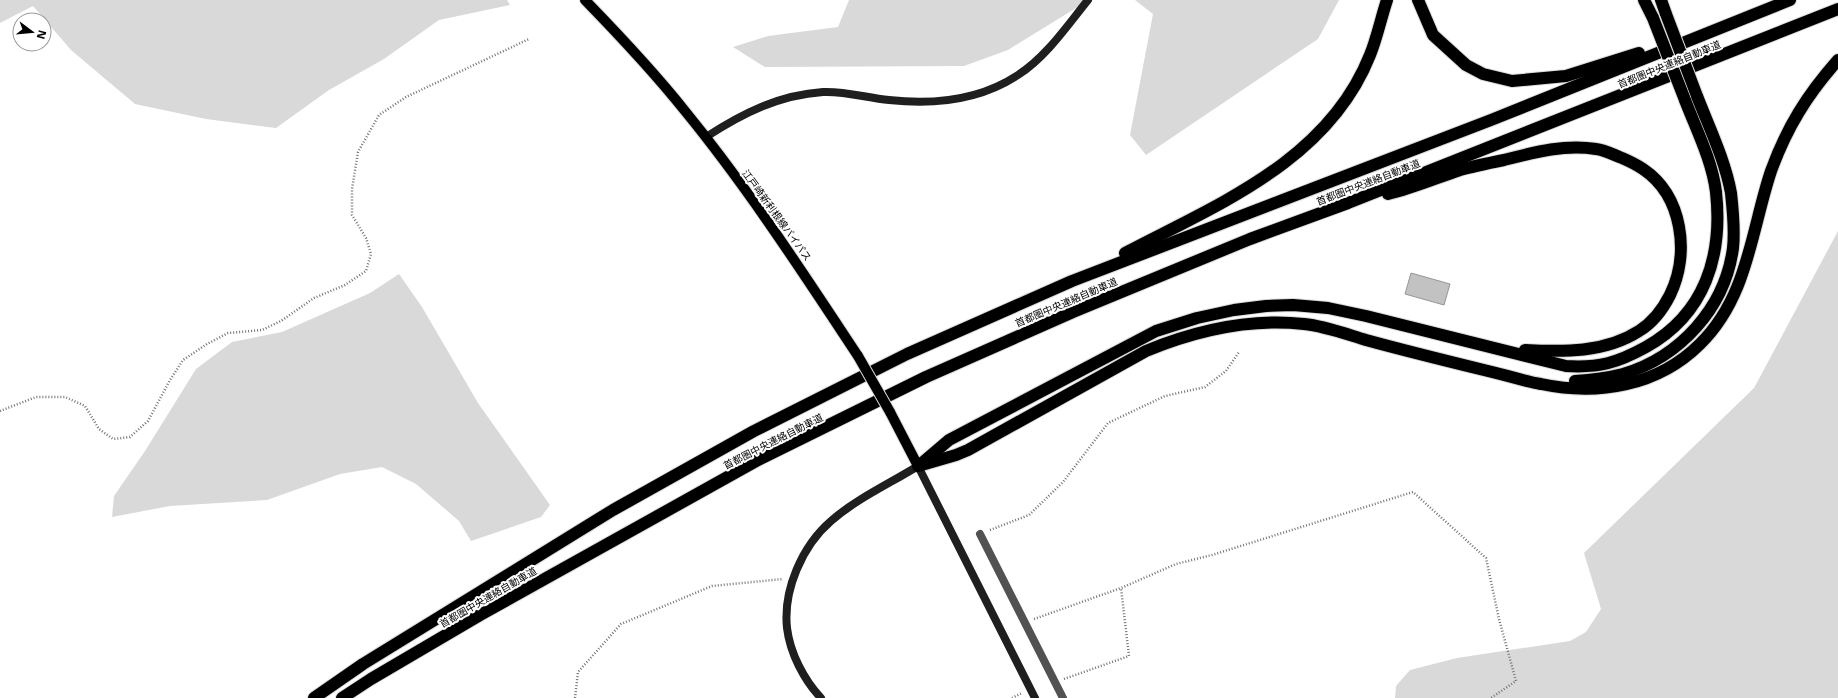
<svg xmlns="http://www.w3.org/2000/svg" width="1838" height="698" viewBox="0 0 1838 698" font-family="'Noto Sans','Noto Sans JP',sans-serif">
<rect width="100%" height="100%" fill="#fff"/>
<g fill="#d9d9d9">
<polygon points="0,0 507,0 510,5 439,20 384,59 329,90 276,128 206,119 135,104 71,50 33,6 0,23"/>
<polygon points="849,0 1089,0 1008,50 964,66 765,67 733,47 768,36 838,27"/>
<polygon points="1135,0 1339,0 1318,39 1146,155 1130,135 1153,14"/>
<polygon points="1838,231 1838,698 1395,698 1396,686 1410,670 1457,658 1570,641 1586,632 1601,609 1584,553 1754,388"/>
<polygon points="399,274 422,307 478,403 550,505 541,517 471,541 459,521 416,484 382,467 340,474 267,500 170,506 112,517 114,496 145,451 196,369 232,342 282,332 370,293"/>
</g>
<polygon fill="#c2c2c2" stroke="#969696" points="1411,273 1450,284 1444,305 1405,294"/>
<g fill="none" stroke-linecap="round" stroke-linejoin="round">
<defs>
<g id="primary">
<path d="M585 0C620 36 654 72 685 111 748 188 803 273 858 356"/>
<polyline points="890,412 918,466"/>
</g>
<g id="highway">
<polyline points="1418,0 1433,35 1466,65 1483,74 1512,81 1566,76 1639,53"/>
<polyline points="1644,0 1653,18"/>
<polyline points="1661,0 1666,14"/>
<path d="M1388 194C1413 188 1436 178 1460 170 1474 166 1489 163 1504 160 1535 152 1565 144 1596 149 1605 150 1614 155 1622 158 1629 161 1637 165 1643 169 1683 196 1690 254 1670 295 1663 309 1652 323 1639 331 1605 353 1563 352 1525 350"/>
<path d="M1125 253C1218 204 1328 161 1370 55 1377 38 1381 18 1387 0"/>
<path d="M1575 381C1591 380 1607 378 1623 374 1680 357 1725 308 1733 248 1735 230 1733 211 1731 193 1725 160 1709 127 1697 96"/>
<path d="M922 463 949 440 1156 331 1197 318 1234 310 1266 306 1293 305 1328 308 1366 316 1566 366C1599 368 1617 363 1646 347 1705 314 1723 256 1716 192 1712 160 1696 129 1685 100"/>
<path d="M918 466 956 455 968 450 1146 351C1197 330 1249 318 1304 324 1325 326 1346 334 1366 340 1406 351 1447 361 1488 371 1506 375 1523 381 1541 384 1598 396 1658 386 1700 344 1748 297 1751 231 1771 171 1787 127 1807 95 1838 60"/>
<polyline points="314,698 363,664 613,510 754,431 907,354 1072,281 1491,120 1790,0"/>
<polyline points="342,698 371,679 480,615 758,460 926,377 1073,312 1250,239 1348,203 1838,9"/>
</g>
</defs>
<use href="#primary" stroke="#dbdbdb" stroke-width="12"/>
<use href="#highway" stroke="#dbdbdb" stroke-width="14"/>
<g stroke="#747474" stroke-width="2.5" stroke-dasharray="1 2" stroke-linecap="butt">
<polyline points="0,411 36,397 65,397 85,406 99,429 113,439 130,437 148,421 170,380 183,360 207,344 228,333 262,330 281,321 314,298 345,285 366,271 371,254 366,238 352,215 352,189 358,152 379,115 406,97 529,39"/>
<polyline points="990,530 1029,515 1063,482 1108,423 1165,396 1205,387 1226,371 1239,352"/>
<polyline points="1034,619 1121,588 1176,564 1212,555 1413,492 1486,558 1499,619 1516,681 1491,698"/>
<polyline points="1064,679 1129,656 1121,588"/>
<polyline points="575,698 578,672 621,624 712,586 783,579"/>
<polyline points="1012,698 1022,693"/>
</g>
<polyline stroke="#525252" stroke-width="8" points="980,534 1063,698"/>
<g stroke="#1f1f1f" stroke-width="8">
<path d="M706 137C743 113 779 95 823 92 846 91 867 98 889 100 934 105 980 100 1018 75 1046 57 1067 26 1088 0"/>
<path d="M821 698C804 680 790 653 787 628 783 590 802 546 831 521 856 499 889 484 918 466L1035 698"/>
</g>
<use href="#primary" stroke="#000" stroke-width="10"/>
<use href="#highway" stroke="#000" stroke-width="12"/>
<defs>
<polyline id="primary-bridge" points="858,356 890,412"/>
<g id="highway-bridge">
<polyline points="1666,14 1697,96"/>
<polyline points="1653,18 1685,100"/>
</g>
</defs>
<use href="#primary-bridge" stroke="#dbdbdb" stroke-width="12" stroke-linecap="butt"/>
<use href="#highway-bridge" stroke="#dbdbdb" stroke-width="14" stroke-linecap="butt"/>
<use href="#primary-bridge" stroke="#000" stroke-width="10"/>
<use href="#highway-bridge" stroke="#000" stroke-width="12"/>
</g>
<g text-anchor="middle" dominant-baseline="central" stroke-width="4" stroke-linejoin="round" paint-order="stroke">
<g font-size="10" fill="#000" stroke="#fff">
<text transform="translate(1669 64) rotate(-22)">首都圏中央連絡自動車道</text>
<text transform="translate(1368 182) rotate(-21)">首都圏中央連絡自動車道</text>
<text transform="translate(777 215) rotate(54)">江戸崎新利根線バイパス</text>
<text transform="translate(1066 302) rotate(-23)">首都圏中央連絡自動車道</text>
<text transform="translate(773 441) rotate(-27)">首都圏中央連絡自動車道</text>
<text transform="translate(488 597) rotate(-30)">首都圏中央連絡自動車道</text>
</g>
</g>
<g transform="translate(32 32) rotate(106)"><circle r="19" fill="#ffffff" stroke="#999999"/>
<path d="M0-3L7 15L0 10L-7 15Z" fill="#000000"/>
<text y="-6" font-size="11" font-weight="bold" text-anchor="middle" fill="#000000">N</text>
</g>
</svg>
